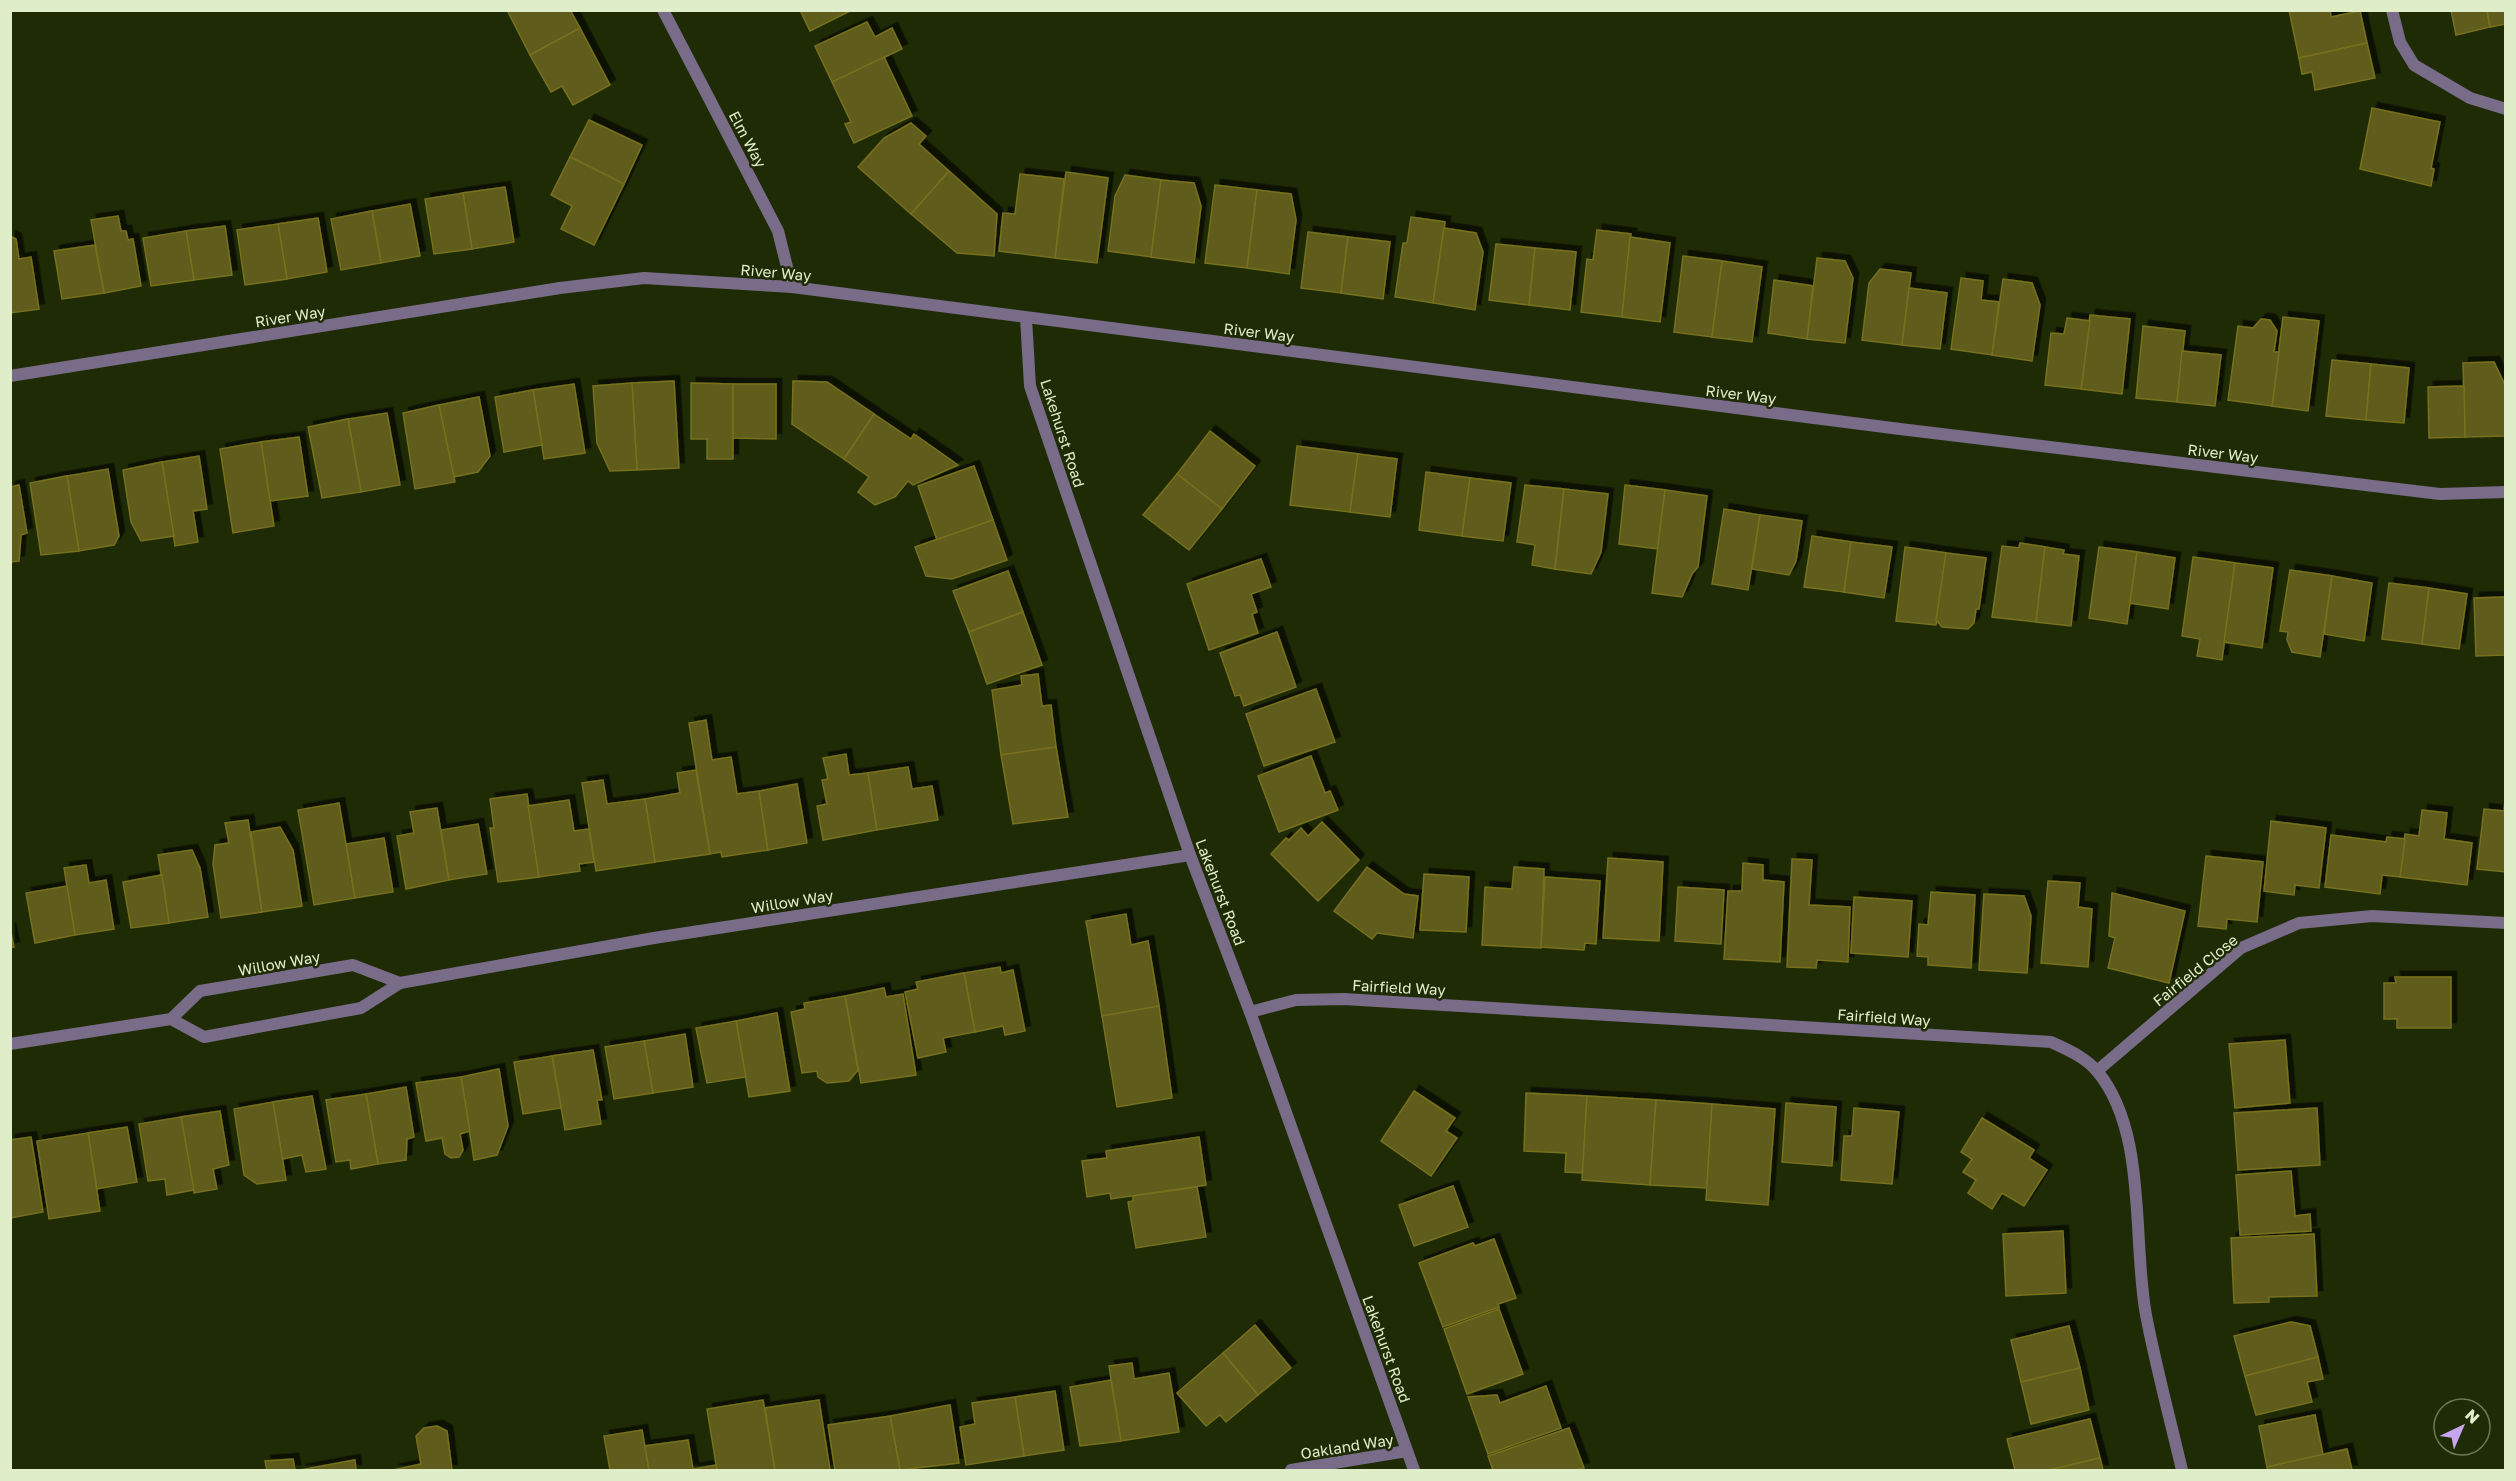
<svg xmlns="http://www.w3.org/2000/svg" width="2516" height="1481" viewBox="0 0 2516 1481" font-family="'Golos Text',sans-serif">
<defs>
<filter id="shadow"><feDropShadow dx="5.5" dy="-5.5" stdDeviation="0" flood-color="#0009"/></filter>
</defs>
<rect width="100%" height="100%" fill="#1f2b05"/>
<g fill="#5f5b1d" stroke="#77711c" stroke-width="1.5" filter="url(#shadow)">
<polygon points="507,10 570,10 580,28 530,55"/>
<polygon points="800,10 852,10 810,31"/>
<polygon points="2289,10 2330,10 2331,17 2360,11 2367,43 2299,58"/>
<polygon points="2451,10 2487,10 2490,27 2456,35"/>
<polygon points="2487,10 2506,10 2506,24 2490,27"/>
<polygon points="867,22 875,37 892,28 902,49 832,82 815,46"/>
<polygon points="580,28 610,85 573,105 562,86 551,92 530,55"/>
<polygon points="2367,43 2375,78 2315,90 2312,72 2302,74 2299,58"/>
<polygon points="884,57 912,116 854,143 845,124 851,122 832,82"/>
<polygon points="2372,108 2440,122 2431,168 2434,169 2431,186 2360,169"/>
<polygon points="589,120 642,145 624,184 570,157"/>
<polygon points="911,123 926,136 919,144 949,171 911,214 858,167 884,138"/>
<polygon points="570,157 624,184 594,245 561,229 572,206 551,195"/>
<polygon points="949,171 997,214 994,256 957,253 911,214"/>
<polygon points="1066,172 1108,178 1097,263 1055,258"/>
<polygon points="1020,174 1064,179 1055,258 999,251 1003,213 1015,214"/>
<polygon points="1125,175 1161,180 1151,257 1108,251 1115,196"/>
<polygon points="1161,180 1194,183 1201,206 1194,263 1151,257"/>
<polygon points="1215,185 1257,190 1247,268 1205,263"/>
<polygon points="505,187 514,242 472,249 463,193"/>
<polygon points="1257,190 1291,194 1296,220 1289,274 1247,268"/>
<polygon points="463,193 472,249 434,254 425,199"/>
<polygon points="410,204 420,256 381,263 372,211"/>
<polygon points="372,211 381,263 341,270 331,219"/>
<polygon points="118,216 121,231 126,231 128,240 133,239 141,286 104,293 91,220"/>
<polygon points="1411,217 1445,222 1433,303 1395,297 1403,243 1407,243"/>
<polygon points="318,218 327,272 287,279 278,224"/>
<polygon points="278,224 287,279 245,285 237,230"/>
<polygon points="225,226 232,275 194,280 186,231"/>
<polygon points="1444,228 1476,233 1483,252 1475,310 1433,303"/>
<polygon points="1597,230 1631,234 1622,317 1581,312 1587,259 1593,260"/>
<polygon points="186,231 194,280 151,286 143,238"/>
<polygon points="1308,232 1348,237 1341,293 1301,288"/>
<polygon points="10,236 16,239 19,259 31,257 39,309 10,313"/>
<polygon points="1348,237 1390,242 1383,299 1341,293"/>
<polygon points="1630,237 1670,243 1660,322 1622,317"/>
<polygon points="1496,244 1535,248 1529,305 1489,300"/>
<polygon points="95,245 104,293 62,299 54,251"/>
<polygon points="1535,248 1576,252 1570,310 1529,305"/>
<polygon points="1683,256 1722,261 1712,337 1674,332"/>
<polygon points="1817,258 1845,261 1853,278 1845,343 1807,339"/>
<polygon points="1722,261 1762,267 1752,342 1712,337"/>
<polygon points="1880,269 1911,273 1902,345 1862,340 1869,283"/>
<polygon points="1961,278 1983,281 1981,300 1999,302 1992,355 1951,349"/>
<polygon points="2003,279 2032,283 2040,305 2032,361 1992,355"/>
<polygon points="1774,280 1813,286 1807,339 1768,333"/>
<polygon points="1909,288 1947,293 1940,349 1902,345"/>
<polygon points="2090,315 2130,319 2122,394 2081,389"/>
<polygon points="2283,317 2319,321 2308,411 2272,406"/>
<polygon points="2067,318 2090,321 2081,389 2045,385 2051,333 2064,334"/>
<polygon points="2261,319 2270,320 2277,331 2274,352 2279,352 2272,406 2228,400 2238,326 2253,328"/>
<polygon points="2143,326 2185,331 2177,402 2136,398"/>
<polygon points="2182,351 2221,355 2215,406 2177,402"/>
<polygon points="2332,360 2371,364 2366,420 2326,416"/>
<polygon points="2494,362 2505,385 2506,436 2465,437 2463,363"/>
<polygon points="2371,364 2409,368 2404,423 2366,420"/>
<polygon points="674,381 679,468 637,470 632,383"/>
<polygon points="793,381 827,382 874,414 844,459 792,424"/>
<polygon points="632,383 637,470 610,471 597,443 593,386"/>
<polygon points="691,383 733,384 733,459 707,459 707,439 691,439"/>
<polygon points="574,384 585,453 544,459 533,390"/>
<polygon points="733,384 776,384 776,439 733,438"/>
<polygon points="2464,386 2465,437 2429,438 2428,387"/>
<polygon points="533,390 542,445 504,452 495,397"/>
<polygon points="479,397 490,456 478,472 453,477 439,405"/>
<polygon points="439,405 455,482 415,489 403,413"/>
<polygon points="387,413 400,485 361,492 348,419"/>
<polygon points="874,414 911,439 914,434 958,465 913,485 908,481 895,497 875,505 858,492 869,477 844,459"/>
<polygon points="348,419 361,492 322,498 308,427"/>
<polygon points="1210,431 1255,466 1222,509 1177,474"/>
<polygon points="299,437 308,496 270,501 261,442"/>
<polygon points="261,442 274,526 233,533 220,449"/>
<polygon points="1297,446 1358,454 1350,512 1290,505"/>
<polygon points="1358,454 1397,459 1390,517 1350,512"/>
<polygon points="199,456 207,509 193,511 198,542 175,546 162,462"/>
<polygon points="162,462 174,536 141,541 131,522 123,470"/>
<polygon points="974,466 993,520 937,540 918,486"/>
<polygon points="108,469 119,536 114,545 79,551 67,476"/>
<polygon points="1426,472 1470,478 1462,536 1419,530"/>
<polygon points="1177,474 1222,509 1189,550 1143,515"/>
<polygon points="67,476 79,551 41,555 30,483"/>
<polygon points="1470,478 1511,483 1503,541 1462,536"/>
<polygon points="19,485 27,533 21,535 19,561 10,562 10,487"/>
<polygon points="1525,485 1564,489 1555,569 1532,565 1535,545 1517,542"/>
<polygon points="1625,485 1665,490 1658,549 1619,544"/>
<polygon points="1564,489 1608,494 1601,552 1591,574 1555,569"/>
<polygon points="1665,490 1707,496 1698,567 1692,574 1682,597 1652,593"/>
<polygon points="1724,509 1760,515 1748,590 1712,584"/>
<polygon points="1760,515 1802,521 1796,561 1789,575 1752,569"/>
<polygon points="993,520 1007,560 952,579 926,576 915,547"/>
<polygon points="1812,536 1851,542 1844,592 1804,587"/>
<polygon points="1851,542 1892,547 1884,598 1844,592"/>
<polygon points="2020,543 2045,547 2036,622 1992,617 2002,546 2019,548"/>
<polygon points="1905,547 1946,553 1936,625 1896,621"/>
<polygon points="2045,547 2064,550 2063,554 2079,556 2071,626 2036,622"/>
<polygon points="2099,547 2137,552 2127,624 2089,618"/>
<polygon points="2137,552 2175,558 2168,609 2130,603"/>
<polygon points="1946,553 1986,558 1979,609 1976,609 1974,623 1968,629 1942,627 1936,620"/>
<polygon points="2193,557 2235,563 2222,660 2197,656 2200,639 2182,636"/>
<polygon points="1261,559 1271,587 1251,594 1257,612 1252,614 1258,633 1209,650 1187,584"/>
<polygon points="2235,563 2273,568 2262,648 2224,642"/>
<polygon points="2290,570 2332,576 2320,657 2292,652 2287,640 2288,632 2280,631"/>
<polygon points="1008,571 1023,612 969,632 953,591"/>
<polygon points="2332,576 2372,583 2364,641 2324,634"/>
<polygon points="2389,583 2429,588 2422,644 2382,639"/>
<polygon points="2429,588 2467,594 2459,649 2422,644"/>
<polygon points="2506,597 2506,655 2476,656 2474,598"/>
<polygon points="1023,612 1042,665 987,684 969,632"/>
<polygon points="1277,632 1296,687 1244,706 1240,695 1235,696 1220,653"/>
<polygon points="1038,674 1042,706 1051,705 1056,747 1001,755 992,690 1022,685 1021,676"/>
<polygon points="1316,689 1335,742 1264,766 1246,714"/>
<polygon points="706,720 712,760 731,757 737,794 759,791 768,850 722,857 721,852 710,854 689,723"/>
<polygon points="1056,747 1068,817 1013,824 1001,755"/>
<polygon points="846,754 849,775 868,773 877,830 823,840 817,806 827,804 822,780 828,779 823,758"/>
<polygon points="1311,756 1325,793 1330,791 1338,810 1279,832 1258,776"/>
<polygon points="908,767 912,789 932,786 938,820 877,830 868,773"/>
<polygon points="696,770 710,854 655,862 645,799 680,793 677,773"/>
<polygon points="603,780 607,804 645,799 655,862 596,871 582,783"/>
<polygon points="797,784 807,843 768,850 759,791"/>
<polygon points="527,794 539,877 498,882 490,828 494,828 490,799"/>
<polygon points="569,800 574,831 589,829 594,862 579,864 580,871 539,877 528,806"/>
<polygon points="2505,800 2506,872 2477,869 2484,809 2504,811"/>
<polygon points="339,803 355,898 314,905 298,810"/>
<polygon points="437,808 449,880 406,889 397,836 414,833 410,812"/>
<polygon points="2422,810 2447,813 2444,839 2472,843 2467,885 2400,877 2405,834 2419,836"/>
<polygon points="248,820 262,912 221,918 213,864 215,845 229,843 225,823"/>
<polygon points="2271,821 2326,828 2319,888 2295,885 2294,895 2264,891"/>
<polygon points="1322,822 1359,860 1318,901 1271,854 1286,838 1289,840 1301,828 1308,836"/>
<polygon points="478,824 487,874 449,880 441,830"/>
<polygon points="280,827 293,850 302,906 262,912 251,832"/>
<polygon points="2331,835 2386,842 2387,837 2405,839 2400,877 2382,875 2380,894 2325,887"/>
<polygon points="384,838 393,892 355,898 346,844"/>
<polygon points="192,850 200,868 208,917 169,923 158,855"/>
<polygon points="2206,856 2263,862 2257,922 2227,919 2226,929 2198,926"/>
<polygon points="1608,858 1663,862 1659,941 1603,938"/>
<polygon points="1792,859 1812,860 1809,905 1850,907 1848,962 1817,960 1816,968 1787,967"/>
<polygon points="1743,863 1763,865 1763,880 1784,882 1780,962 1724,959 1728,891 1742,891"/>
<polygon points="86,865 89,883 106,880 114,929 75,935 64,868"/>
<polygon points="1367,867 1404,894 1418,896 1413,938 1377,933 1372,939 1334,911"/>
<polygon points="1514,867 1544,869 1541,948 1482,945 1485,887 1512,889"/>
<polygon points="1424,874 1469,877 1466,932 1420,930"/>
<polygon points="162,875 169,923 131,928 123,882"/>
<polygon points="1545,877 1600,881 1596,944 1585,943 1584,950 1541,947"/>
<polygon points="2048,881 2080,883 2078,907 2092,909 2088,967 2041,963"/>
<polygon points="67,886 75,935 35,943 26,893"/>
<polygon points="1678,887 1724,890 1721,944 1675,941"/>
<polygon points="1931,892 1975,895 1971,968 1928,965 1928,957 1917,956 1919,924 1928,925"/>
<polygon points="2112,893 2185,911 2169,983 2108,968 2115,938 2109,936"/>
<polygon points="1984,894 2024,896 2031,916 2027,973 1979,970"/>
<polygon points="1854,897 1912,901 1908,957 1851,953"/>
<polygon points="1126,914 1131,945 1148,941 1159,1006 1102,1016 1086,921"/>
<polygon points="10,928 14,947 10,948"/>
<polygon points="1000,967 1001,973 1013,970 1025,1031 1005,1035 1003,1026 975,1032 964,973"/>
<polygon points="964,973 975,1032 943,1038 946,1052 918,1058 905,992 918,989 916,982"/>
<polygon points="2395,977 2451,977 2451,1028 2397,1028 2397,1019 2384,1019 2384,983 2396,983"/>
<polygon points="884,988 886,997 903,994 916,1075 861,1083 845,996"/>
<polygon points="845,996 858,1070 849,1081 827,1083 818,1077 817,1071 802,1073 791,1012 805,1009 804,1003"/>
<polygon points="1159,1006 1172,1098 1117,1107 1102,1016"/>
<polygon points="777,1013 790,1091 749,1097 736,1021"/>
<polygon points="736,1021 746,1077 707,1083 696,1028"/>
<polygon points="685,1034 693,1087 653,1093 644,1041"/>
<polygon points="2285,1040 2290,1103 2235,1108 2229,1044"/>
<polygon points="644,1041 653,1093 614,1099 605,1047"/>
<polygon points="593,1050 602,1100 597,1100 601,1124 565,1130 552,1056"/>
<polygon points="552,1056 561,1108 523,1114 514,1062"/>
<polygon points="499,1069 508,1126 497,1155 474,1160 461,1077"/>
<polygon points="461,1077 470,1131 460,1134 463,1150 459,1157 451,1158 445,1154 442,1138 426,1141 416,1083"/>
<polygon points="406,1087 414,1137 407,1139 406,1160 378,1164 366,1094"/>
<polygon points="1414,1091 1455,1118 1446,1131 1457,1138 1431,1176 1381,1141"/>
<polygon points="1526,1093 1587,1096 1583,1173 1565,1172 1566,1153 1524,1151"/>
<polygon points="366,1094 378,1164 351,1169 350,1160 336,1162 326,1100"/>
<polygon points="312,1096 326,1169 306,1172 302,1155 282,1159 273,1102"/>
<polygon points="1587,1096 1656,1100 1650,1185 1582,1180"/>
<polygon points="1656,1100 1712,1104 1707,1188 1650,1185"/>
<polygon points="273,1102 286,1180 257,1184 244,1175 234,1109"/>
<polygon points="1786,1103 1836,1107 1832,1166 1782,1162"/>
<polygon points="1712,1104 1775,1109 1768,1205 1706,1200"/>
<polygon points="1854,1108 1899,1112 1892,1184 1841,1180 1844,1136 1852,1136"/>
<polygon points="2317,1108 2320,1165 2238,1170 2234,1113"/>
<polygon points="220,1111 229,1165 213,1169 217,1189 194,1193 181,1117"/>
<polygon points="181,1117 194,1190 167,1195 165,1179 148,1181 139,1124"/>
<polygon points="1982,1118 2034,1150 2029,1158 2047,1170 2024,1206 2002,1193 1992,1209 1968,1193 1976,1180 1963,1172 1972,1159 1961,1152"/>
<polygon points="127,1127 137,1182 97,1189 88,1133"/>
<polygon points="88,1133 100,1211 49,1219 37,1141"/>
<polygon points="31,1137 43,1212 10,1218 10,1140"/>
<polygon points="1199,1137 1206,1185 1111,1199 1110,1193 1087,1197 1082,1161 1107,1158 1106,1151"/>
<polygon points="2291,1171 2295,1216 2310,1214 2311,1231 2240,1235 2236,1175"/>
<polygon points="1453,1186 1468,1227 1414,1246 1399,1205"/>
<polygon points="1197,1187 1206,1237 1136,1248 1128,1202 1133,1201 1133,1196"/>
<polygon points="2063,1231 2066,1293 2006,1296 2003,1234"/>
<polygon points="2314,1234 2317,1296 2269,1297 2269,1302 2234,1303 2231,1238"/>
<polygon points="1494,1239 1516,1298 1498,1304 1499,1307 1443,1327 1419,1263 1473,1243 1475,1246"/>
<polygon points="1499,1309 1523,1374 1467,1394 1444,1329"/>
<polygon points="2291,1322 2310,1326 2318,1357 2245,1376 2234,1336"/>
<polygon points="1255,1325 1291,1368 1258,1395 1223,1353"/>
<polygon points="2069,1326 2080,1368 2021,1382 2011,1340"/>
<polygon points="1223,1353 1258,1395 1226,1422 1220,1415 1206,1426 1177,1393"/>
<polygon points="2318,1357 2323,1379 2307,1382 2312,1402 2256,1415 2245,1376"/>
<polygon points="1132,1363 1134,1379 1169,1373 1179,1432 1121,1441 1109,1366"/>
<polygon points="2080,1368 2089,1410 2031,1424 2021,1382"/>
<polygon points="1111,1380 1121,1441 1080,1446 1070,1387"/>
<polygon points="1546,1386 1561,1428 1488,1454 1468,1397 1497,1395 1500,1403"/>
<polygon points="1055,1391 1064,1450 1024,1456 1015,1397"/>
<polygon points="1015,1397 1024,1456 966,1465 960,1427 975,1424 972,1403"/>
<polygon points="763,1400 775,1470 717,1470 707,1409"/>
<polygon points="819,1400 830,1470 775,1470 765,1408"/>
<polygon points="950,1405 959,1463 900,1470 890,1416"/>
<polygon points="2315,1415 2323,1455 2267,1467 2259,1426"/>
<polygon points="890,1416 900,1470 835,1470 828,1425"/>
<polygon points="2090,1419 2100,1458 2049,1470 2015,1470 2007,1439"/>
<polygon points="437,1426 447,1431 452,1470 393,1470 421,1464 416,1436 424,1428"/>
<polygon points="1569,1428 1584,1468 1575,1470 1493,1470 1488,1456"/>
<polygon points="642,1430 649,1470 610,1470 604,1436"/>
<polygon points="688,1440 693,1469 716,1465 717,1470 649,1470 645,1446"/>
<polygon points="2347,1449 2352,1470 2268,1470 2267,1467"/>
<polygon points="2100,1458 2103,1470 2049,1470"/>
<polygon points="293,1459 295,1470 267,1470 265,1461"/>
<polygon points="355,1460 356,1470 300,1470"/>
</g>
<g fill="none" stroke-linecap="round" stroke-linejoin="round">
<g stroke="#786c88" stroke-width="12">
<polyline points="663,10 778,231 792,287"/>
<polyline points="2392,10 2400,42 2414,65 2470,98 2506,109"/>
<polyline points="1026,318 1030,386 1190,855 1250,1012 1414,1470"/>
<polyline points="10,376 560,288 644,278 792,287 1900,429 2440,494 2506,492"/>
<path d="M1250 1012 1296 1000 1344 999 2051 1042C2068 1050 2085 1057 2097 1071 2148 1132 2132 1240 2146 1315 2156 1367 2170 1419 2182 1470"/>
<polyline points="171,1019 204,1037 361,1008 400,983 654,938 1190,855"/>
<polyline points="10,1044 171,1019 200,991 353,965 400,983"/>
<polyline points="2097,1071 2241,948 2299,923 2372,916 2506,923"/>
<polyline points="1291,1470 1407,1451"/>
</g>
</g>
<g text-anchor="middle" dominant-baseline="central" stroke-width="5" stroke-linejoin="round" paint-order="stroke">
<g font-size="15" fill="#dfeec9" stroke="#1f2b05">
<text transform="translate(748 139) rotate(62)">Elm Way</text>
<text transform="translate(776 272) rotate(5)">River Way</text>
<text transform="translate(290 316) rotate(-9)">River Way</text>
<text transform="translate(1259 332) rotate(7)">River Way</text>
<text transform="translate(1741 394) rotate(7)">River Way</text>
<text transform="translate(1063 433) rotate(72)">Lakehurst Road</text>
<text transform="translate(2223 453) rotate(7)">River Way</text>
<text transform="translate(1221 892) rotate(69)">Lakehurst Road</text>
<text transform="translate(792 901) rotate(-9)">Willow Way</text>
<text transform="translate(279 963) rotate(-10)">Willow Way</text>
<text transform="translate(2195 970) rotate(-39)">Fairfield Close</text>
<text transform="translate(1399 987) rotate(3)">Fairfield Way</text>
<text transform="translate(1884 1017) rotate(4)">Fairfield Way</text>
<text transform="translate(1387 1349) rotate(70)">Lakehurst Road</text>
<text transform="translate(1347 1446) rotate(-9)">Oakland Way</text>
</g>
</g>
<rect width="2516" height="1481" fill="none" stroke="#dfeec9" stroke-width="24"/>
<g transform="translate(2462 1427) rotate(44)"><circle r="28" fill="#1f2b05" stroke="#6c7953" stroke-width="1.5"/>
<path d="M0-4.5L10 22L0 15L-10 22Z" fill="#c8a6ef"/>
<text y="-9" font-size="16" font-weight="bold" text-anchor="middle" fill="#dfeec9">N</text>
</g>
</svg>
